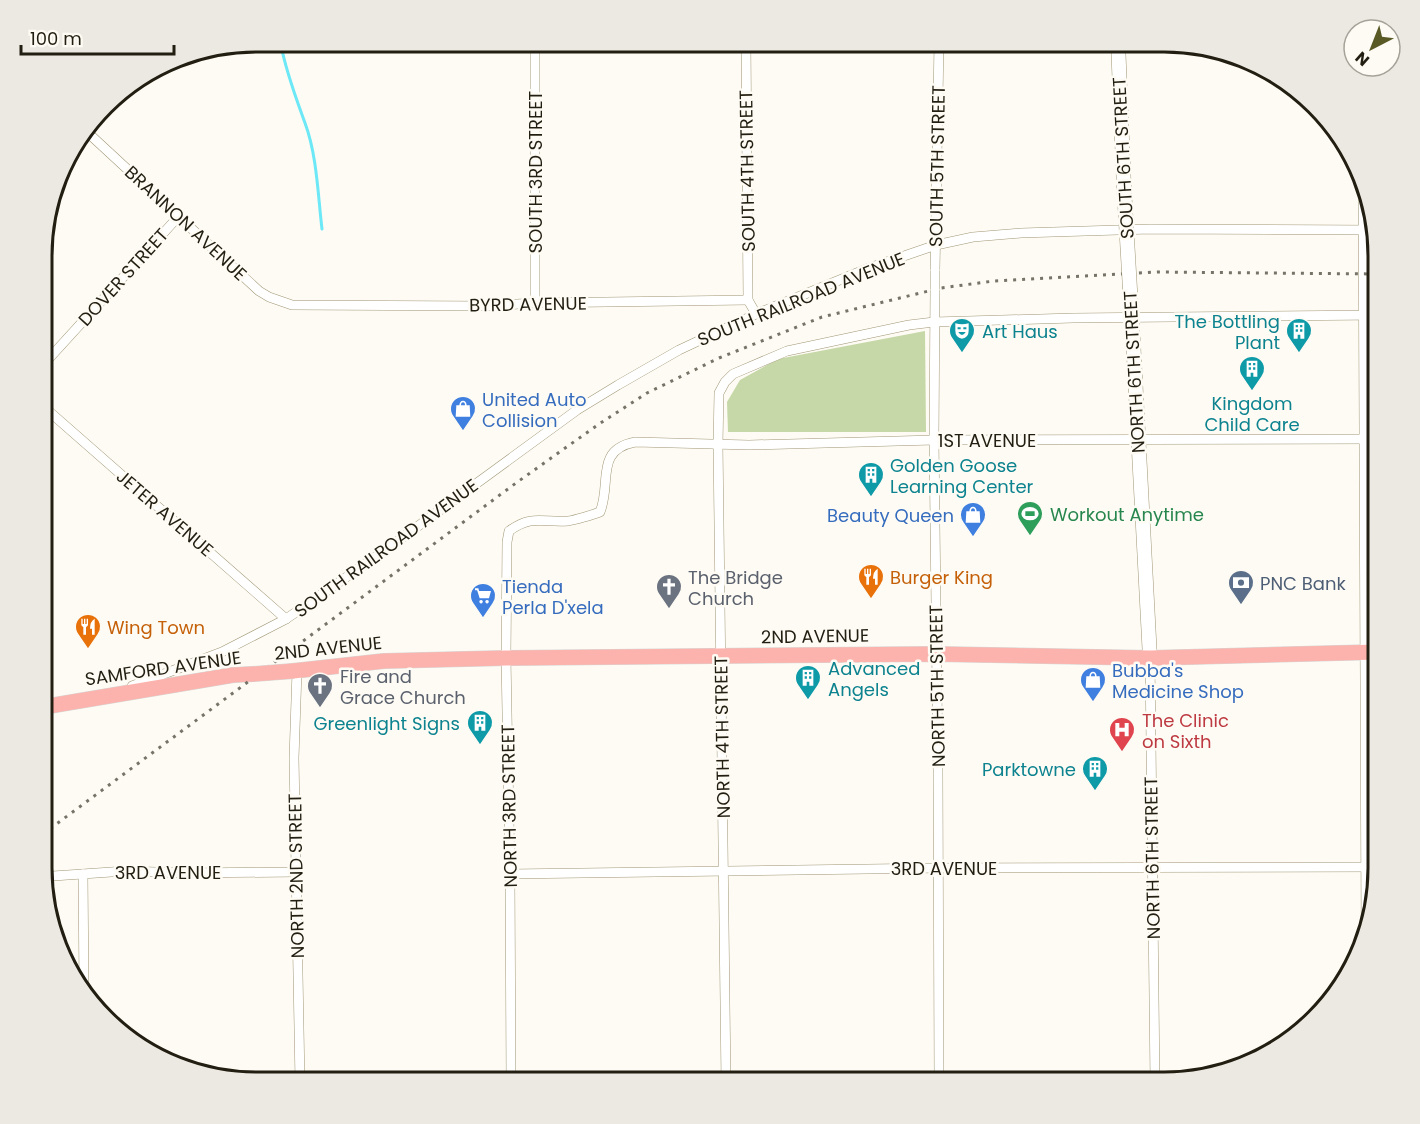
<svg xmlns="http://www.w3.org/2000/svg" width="1420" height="1124" viewBox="0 0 1420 1124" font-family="Poppins,sans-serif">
<rect width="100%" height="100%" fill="#fdfbf4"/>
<polygon fill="#c6d8a7" points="925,331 926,432 728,432 727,402 740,380 778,359"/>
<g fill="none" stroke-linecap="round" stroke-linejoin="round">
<path stroke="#6ce8f6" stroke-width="3" d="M281 45C286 72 296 98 305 123 317 155 318 196 322 229"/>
<defs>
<g id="street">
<polyline points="535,42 535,303"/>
<polyline points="746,42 748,300 756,314"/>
<polyline points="243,44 485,45 638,42"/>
<polyline points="86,131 259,291 269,297 292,305 485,306 535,303 748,300"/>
<polyline points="1363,181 1366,931"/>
<polyline points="935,271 939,42"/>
<polyline points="935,289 934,440 938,770 939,1082"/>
<polyline points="44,364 178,217"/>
<polyline points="44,407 286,619"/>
<polyline points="1150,658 1155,1082"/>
<polyline points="297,671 294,758 300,1082"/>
<polyline points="132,686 222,652 286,619 384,551 577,410 618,385 679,350 756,314 869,268 936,245 973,237 1021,233 1150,229 1373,230"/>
<polyline points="83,874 84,989"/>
<polyline points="510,874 938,868 1378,867"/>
<polyline points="42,880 53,876 126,871 185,873 296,872"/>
<path d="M511 1082 510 874 506 658 507 542 509 531C533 514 542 523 568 521 575 520 592 515 600 512 612 483 594 450 635 442L749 445 934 440 1378 439"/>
<polyline points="726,1082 718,444 719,393 725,382 733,374 787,351 909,325 934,322 1073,318 1378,315"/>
<polyline points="760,1082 984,1082"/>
</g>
<g id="secondary">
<polyline points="1118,42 1124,188"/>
<polyline points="1134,357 1150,658"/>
</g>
<g id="primary">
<polyline points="293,671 384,661 506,658 935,654 1150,658 1378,652"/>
<polyline points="43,707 233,675 253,674"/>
</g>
</defs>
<use href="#street" stroke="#a19776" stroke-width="10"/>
<use href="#secondary" stroke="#a19776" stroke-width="15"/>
<use href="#primary" stroke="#d7d6d4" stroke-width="16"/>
<use href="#street" stroke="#fff" stroke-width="9"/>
<use href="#secondary" stroke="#fff" stroke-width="14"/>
<use href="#primary" stroke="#fdb3ad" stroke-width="15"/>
<polyline stroke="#767368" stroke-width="3" stroke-dasharray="3 6" stroke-linecap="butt" points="43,834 516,483 599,424 647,393 719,358 822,317 941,288 994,281 1157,272 1378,274"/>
<defs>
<polyline id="street-bridge" points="935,289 935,271"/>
<polyline id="secondary-bridge" points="1124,188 1134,357"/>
<polyline id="primary-bridge" points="253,674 293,671"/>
</defs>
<use href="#street-bridge" stroke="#a19776" stroke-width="10" stroke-linecap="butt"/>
<use href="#secondary-bridge" stroke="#a19776" stroke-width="15" stroke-linecap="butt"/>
<use href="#primary-bridge" stroke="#d7d6d4" stroke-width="16" stroke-linecap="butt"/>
<use href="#street-bridge" stroke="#fff" stroke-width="9"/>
<use href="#secondary-bridge" stroke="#fff" stroke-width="14"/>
<use href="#primary-bridge" stroke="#fdb3ad" stroke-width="15"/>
</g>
<defs>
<symbol id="theatre-pin" viewBox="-11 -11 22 30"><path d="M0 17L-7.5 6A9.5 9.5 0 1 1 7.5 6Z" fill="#0f9aa8" stroke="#fdfbf4"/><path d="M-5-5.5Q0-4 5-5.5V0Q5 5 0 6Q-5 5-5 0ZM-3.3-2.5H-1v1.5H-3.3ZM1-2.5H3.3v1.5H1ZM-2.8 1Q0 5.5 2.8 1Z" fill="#fff"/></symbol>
<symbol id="building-pin" viewBox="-11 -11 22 30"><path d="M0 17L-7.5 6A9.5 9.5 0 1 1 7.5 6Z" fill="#0f9aa8" stroke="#fdfbf4"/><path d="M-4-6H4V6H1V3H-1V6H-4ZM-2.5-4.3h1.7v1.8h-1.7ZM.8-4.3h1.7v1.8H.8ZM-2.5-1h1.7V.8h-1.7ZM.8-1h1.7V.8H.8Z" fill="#fff"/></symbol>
<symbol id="shop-pin" viewBox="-11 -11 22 30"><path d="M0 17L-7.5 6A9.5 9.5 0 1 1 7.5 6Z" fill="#3f7fe0" stroke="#fdfbf4"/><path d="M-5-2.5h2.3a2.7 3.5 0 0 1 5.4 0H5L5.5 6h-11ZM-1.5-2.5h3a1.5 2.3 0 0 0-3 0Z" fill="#fff"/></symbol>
<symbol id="stadium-pin" viewBox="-11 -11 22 30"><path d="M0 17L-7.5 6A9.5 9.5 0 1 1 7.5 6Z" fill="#2e9e5b" stroke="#fdfbf4"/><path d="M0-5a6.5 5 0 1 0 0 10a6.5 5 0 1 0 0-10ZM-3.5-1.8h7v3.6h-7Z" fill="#fff"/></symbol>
<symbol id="restaurant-pin" viewBox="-11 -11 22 30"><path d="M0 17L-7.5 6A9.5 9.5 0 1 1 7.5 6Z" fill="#e8710a" stroke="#fdfbf4"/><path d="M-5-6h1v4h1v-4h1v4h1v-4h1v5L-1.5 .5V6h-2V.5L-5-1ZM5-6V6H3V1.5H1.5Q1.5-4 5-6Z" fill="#fff"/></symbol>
<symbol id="bank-pin" viewBox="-11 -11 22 30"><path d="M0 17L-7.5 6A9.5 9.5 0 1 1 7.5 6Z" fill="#5c6f8a" stroke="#fdfbf4"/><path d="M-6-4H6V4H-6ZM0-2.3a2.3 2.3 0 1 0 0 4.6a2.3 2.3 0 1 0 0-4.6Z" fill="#fff"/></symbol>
<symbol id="church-pin" viewBox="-11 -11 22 30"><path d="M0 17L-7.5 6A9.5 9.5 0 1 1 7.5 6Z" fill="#6b7280" stroke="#fdfbf4"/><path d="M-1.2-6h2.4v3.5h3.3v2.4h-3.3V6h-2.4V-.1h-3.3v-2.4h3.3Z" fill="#fff"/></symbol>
<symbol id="supermarket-pin" viewBox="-11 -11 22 30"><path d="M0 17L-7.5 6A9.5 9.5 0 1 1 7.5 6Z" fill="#3f7fe0" stroke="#fdfbf4"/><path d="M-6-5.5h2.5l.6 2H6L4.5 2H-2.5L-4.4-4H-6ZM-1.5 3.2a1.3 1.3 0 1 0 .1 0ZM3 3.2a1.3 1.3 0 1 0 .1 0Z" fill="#fff"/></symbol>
<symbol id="hospital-pin" viewBox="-11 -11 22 30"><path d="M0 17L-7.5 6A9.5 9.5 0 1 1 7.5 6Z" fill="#e0444e" stroke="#fdfbf4"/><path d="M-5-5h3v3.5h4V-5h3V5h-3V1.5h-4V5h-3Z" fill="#fff"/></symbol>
</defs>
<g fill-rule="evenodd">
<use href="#theatre-pin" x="947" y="316" width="30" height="40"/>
<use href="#building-pin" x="1284" y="316" width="30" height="40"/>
<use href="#building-pin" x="1237" y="354" width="30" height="40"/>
<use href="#shop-pin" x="448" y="394" width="30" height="40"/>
<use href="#building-pin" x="856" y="460" width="30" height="40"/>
<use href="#stadium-pin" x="1015" y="499" width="30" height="40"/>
<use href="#shop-pin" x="958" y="500" width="30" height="40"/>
<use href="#restaurant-pin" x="856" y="562" width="30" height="40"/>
<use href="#bank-pin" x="1226" y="568" width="30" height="40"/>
<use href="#church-pin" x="654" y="572" width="30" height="40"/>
<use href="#supermarket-pin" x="468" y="581" width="30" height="40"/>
<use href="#restaurant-pin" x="73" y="612" width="30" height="40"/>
<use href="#building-pin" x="793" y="663" width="30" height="40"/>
<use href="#shop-pin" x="1078" y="665" width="30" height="40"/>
<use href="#church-pin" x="305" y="671" width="30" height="40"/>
<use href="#building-pin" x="465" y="708" width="30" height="40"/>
<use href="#hospital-pin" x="1107" y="715" width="30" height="40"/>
<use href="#building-pin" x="1080" y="754" width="30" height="40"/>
</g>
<g text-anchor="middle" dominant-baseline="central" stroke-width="5" stroke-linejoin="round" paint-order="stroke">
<g font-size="18" fill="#221e11" stroke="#fdfbf4">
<text transform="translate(1123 158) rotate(-93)">SOUTH 6TH STREET</text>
<text transform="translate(937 166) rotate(-89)">SOUTH 5TH STREET</text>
<text transform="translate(747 171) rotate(-91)">SOUTH 4TH STREET</text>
<text transform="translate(535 172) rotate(-90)">SOUTH 3RD STREET</text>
<text transform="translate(186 223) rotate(43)">BRANNON AVENUE</text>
<text transform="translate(123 277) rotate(-48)">DOVER STREET</text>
<text transform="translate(801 299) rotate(-22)">SOUTH RAILROAD AVENUE</text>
<text transform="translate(528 304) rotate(-1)">BYRD AVENUE</text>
<text transform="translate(1134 372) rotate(-93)">NORTH 6TH STREET</text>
<text x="987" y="440">1ST AVENUE</text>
<text transform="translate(165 513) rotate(41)">JETER AVENUE</text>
<text transform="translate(386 548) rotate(-36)">SOUTH RAILROAD AVENUE</text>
<text transform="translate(815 636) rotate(-1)">2ND AVENUE</text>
<text transform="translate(328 648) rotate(-6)">2ND AVENUE</text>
<text transform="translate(163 668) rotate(-8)">SAMFORD AVENUE</text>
<text transform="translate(937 686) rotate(-91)">NORTH 5TH STREET</text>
<text transform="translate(722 737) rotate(-91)">NORTH 4TH STREET</text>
<text transform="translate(509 806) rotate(-91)">NORTH 3RD STREET</text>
<text transform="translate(1152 858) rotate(-91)">NORTH 6TH STREET</text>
<text x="944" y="868">3RD AVENUE</text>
<text x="168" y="872">3RD AVENUE</text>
<text transform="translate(296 876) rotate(-91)">NORTH 2ND STREET</text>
</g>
<g font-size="18" fill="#0d838f" stroke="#fdfbf4" text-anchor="end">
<text x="1280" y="321">The Bottling<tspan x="1280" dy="21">Plant</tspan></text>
<text x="982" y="331" text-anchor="start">Art Haus</text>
<text x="1252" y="403" text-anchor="middle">Kingdom<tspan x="1252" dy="21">Child Care</tspan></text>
<text x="890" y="465" text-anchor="start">Golden Goose<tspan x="890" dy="21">Learning Center</tspan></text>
<text x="828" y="668" text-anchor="start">Advanced<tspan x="828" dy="21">Angels</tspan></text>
<text x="460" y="723">Greenlight Signs</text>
<text x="1076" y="769">Parktowne</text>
</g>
<g font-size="18" fill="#366cbe" stroke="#fdfbf4" text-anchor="start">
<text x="482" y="399">United Auto<tspan x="482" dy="21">Collision</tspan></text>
<text x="954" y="515" text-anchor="end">Beauty Queen</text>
<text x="502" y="586">Tienda<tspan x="502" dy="21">Perla D'xela</tspan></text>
<text x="1112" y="670">Bubba's<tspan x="1112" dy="21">Medicine Shop</tspan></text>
</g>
<g font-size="18" fill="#27864d" stroke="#fdfbf4" text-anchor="start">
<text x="1050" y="514">Workout Anytime</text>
</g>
<g font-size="18" fill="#5b616d" stroke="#fdfbf4" text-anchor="start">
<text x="688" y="577">The Bridge<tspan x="688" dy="21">Church</tspan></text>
<text x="340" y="676">Fire and<tspan x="340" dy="21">Grace Church</tspan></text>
</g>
<g font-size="18" fill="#c56008" stroke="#fdfbf4" text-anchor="start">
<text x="890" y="577">Burger King</text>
<text x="107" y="627">Wing Town</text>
</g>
<g font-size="18" fill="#4e5e75" stroke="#fdfbf4" text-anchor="start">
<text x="1260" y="583">PNC Bank</text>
</g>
<g font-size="18" fill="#be3a42" stroke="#fdfbf4" text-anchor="start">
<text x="1142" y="720">The Clinic<tspan x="1142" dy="21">on Sixth</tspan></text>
</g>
</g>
<path d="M0 0H1420V1124H0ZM256 52H1164A204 204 0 0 1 1368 256V868A204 204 0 0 1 1164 1072H256A204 204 0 0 1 52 868V256A204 204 0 0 1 256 52Z" fill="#ebe9e2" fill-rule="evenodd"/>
<path fill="none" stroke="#221e11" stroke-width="3" d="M256 52H1164A204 204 0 0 1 1368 256V868A204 204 0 0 1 1164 1072H256A204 204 0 0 1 52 868V256A204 204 0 0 1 256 52Z"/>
<g transform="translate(1372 48) rotate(222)"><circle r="28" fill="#fdfbf4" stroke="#a5a399" stroke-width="1.5"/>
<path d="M0-4.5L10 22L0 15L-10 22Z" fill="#595926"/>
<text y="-9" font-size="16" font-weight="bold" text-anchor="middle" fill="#221e11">N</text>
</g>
<path d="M21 45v9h153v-9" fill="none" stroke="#221e11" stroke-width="3"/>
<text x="30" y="45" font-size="18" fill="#221e11" stroke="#fdfbf4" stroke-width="4.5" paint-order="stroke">100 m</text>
</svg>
